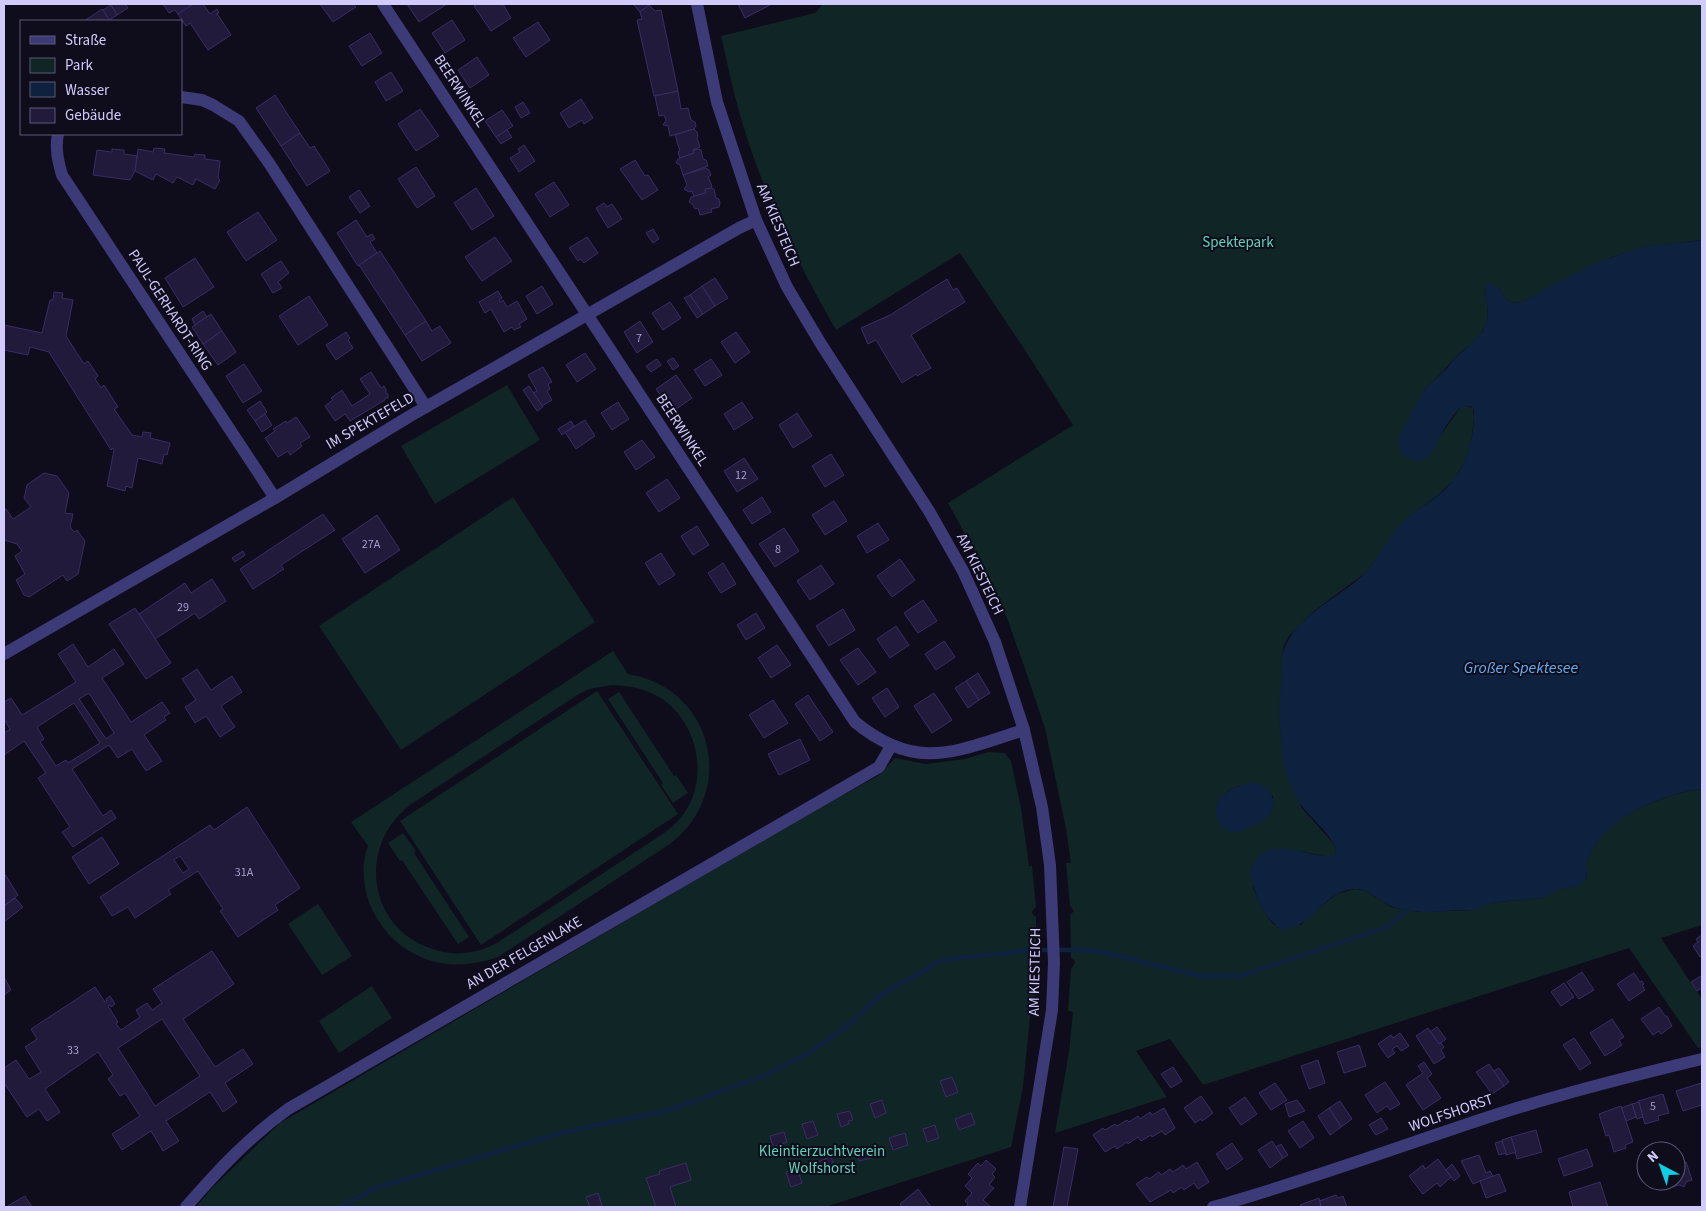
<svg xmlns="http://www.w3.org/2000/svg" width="1706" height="1211" viewBox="0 0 1706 1211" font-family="'Source Sans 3',sans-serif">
<rect width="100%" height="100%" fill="#0f0c1c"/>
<g fill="#102525" fill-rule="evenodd">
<path d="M823 4H1702V240L1650 246 1612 257 1522 302C1510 305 1505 299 1499 289L1486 286C1484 298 1490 309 1487 321 1482 339 1466 346 1454 359 1444 370 1435 380 1424 390L1438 439 1460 408 1465 406 1473 408 1474 417 1471 444 1467 457 1454 480 1437 496 1410 516 1365 573 1313 612 1289 636 1284 646 1282 656 1281 696 1301 807 1333 843 1336 849 1335 854 1331 857H1327L1305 852 1272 849 1253 887C1258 901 1264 913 1274 925H1301L1311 914 1337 894 1355 889 1366 891 1391 907 1407 910 1418 912 1473 910 1489 903 1542 898 1555 890 1574 886 1587 875C1584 863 1588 856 1594 846 1598 841 1601 834 1606 830 1631 808 1670 793 1702 789V925L1661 938 1702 999V1047L1698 1048 1629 948 1203 1085 1170 1039 1136 1051 1167 1097 1055 1133 1069 1052 1073 1012 1068 1011 1071 969 1075 963 1074 960 1071 958 1070 915 1074 911 1070 906 1066 863H1071L1066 829 1045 728 1023 663 1007 618 982 565 948 503 1073 425 1021 344 960 253 836 330C799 265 765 198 743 125 734 96 728 66 721 36L815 13ZM1239 786 1273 796 1272 809 1265 819 1220 799 1228 791Z"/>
<polygon points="507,385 540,440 435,504 401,446"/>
<polygon points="513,497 595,622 401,750 319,626"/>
<path d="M613 651 628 674C714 688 738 792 670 844L498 957C444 977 390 956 369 902 363 885 361 863 368 846L351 822ZM612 685C629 686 644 688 659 697 698 721 710 778 683 815 678 822 671 828 664 833L497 943C488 947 480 951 471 952 457 955 443 953 430 948 365 925 358 842 413 803L579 694 589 689Z"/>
<polygon points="597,691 678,814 481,945 400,821"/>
<polygon points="619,692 674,776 676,775 688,793 673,803 661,785 663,783 608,699"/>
<polygon points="988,752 1005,753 1011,761 1021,808 1029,866 1032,866 1036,907 1032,912 1033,915 1036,917 1036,957 1032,963 1034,966 1036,967 1035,1008 1031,1008 1023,1087 1011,1147 825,1207 196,1207 213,1187 280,1123 808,814 878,776 895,758 926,764 965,759"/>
<polygon points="403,833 416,851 414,853 469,937 458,944 402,860 400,861 388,843"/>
<polygon points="318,904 352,956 322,975 288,924"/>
<polygon points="372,986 392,1018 339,1053 319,1021"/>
</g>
<g fill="#0e213e">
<path d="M1702 240V789C1661 794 1609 816 1589 855 1584 864 1590 878 1583 883 1576 888 1566 887 1558 890 1552 892 1547 897 1541 898 1525 901 1508 900 1492 903 1486 904 1481 908 1475 910 1470 911 1464 910 1460 910 1442 911 1424 914 1407 910 1399 909 1392 907 1385 903 1375 898 1369 889 1355 889 1323 890 1311 930 1282 930 1270 922 1262 911 1257 897 1252 883 1247 870 1258 857 1277 835 1322 864 1335 854L1336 849C1328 829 1306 816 1296 797 1274 758 1280 699 1282 656 1290 621 1329 603 1355 582 1374 567 1383 545 1399 526 1408 515 1423 507 1435 498 1463 477 1474 446 1474 412L1473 408 1470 406 1460 408C1452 416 1446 425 1441 435 1431 452 1428 470 1403 455L1399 444V436L1424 390 1447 368 1455 358 1477 338 1483 331 1487 321 1488 311 1485 293 1486 286 1489 283C1505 287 1502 307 1522 302 1563 280 1603 256 1649 246 1666 242 1684 243 1702 240Z"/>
<path d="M1251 782C1272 784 1282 806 1264 820 1257 825 1245 831 1236 832 1219 833 1210 810 1220 798 1228 789 1240 786 1251 782Z"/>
</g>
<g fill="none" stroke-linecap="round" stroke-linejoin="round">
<polyline stroke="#0e213e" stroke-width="4.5" points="341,1207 375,1188 565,1132 666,1111 761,1077 807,1054 846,1027 878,997 942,960 1030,950 1082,950 1103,952 1200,976 1240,976 1387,927 1407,910"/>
</g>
<g fill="#211a3b" stroke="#392d66" fill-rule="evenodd">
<polygon points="110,4 125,4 128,8 117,15"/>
<polygon points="163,4 193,4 178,14 175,10 169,13"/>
<polygon points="193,4 203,4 210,14 217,9 219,13 216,14 218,15 231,35 208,50 190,23 186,26 178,14"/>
<polygon points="320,4 353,4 356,7 333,22"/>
<polygon points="407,4 447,4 419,22"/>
<polygon points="477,4 503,4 511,18 491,31 474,6"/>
<polygon points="633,4 651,4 640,12"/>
<polygon points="738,4 772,4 745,18"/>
<polygon points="111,5 117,15 109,20 103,10"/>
<polygon points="649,5 655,11 661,10 678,91 654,96 637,20 642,19 640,12"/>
<polygon points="102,9 110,21 84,21"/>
<polygon points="452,20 465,40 445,53 432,33"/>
<polygon points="538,22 550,40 526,57 513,38"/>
<polygon points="370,33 382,53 362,66 349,46"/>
<polygon points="477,57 489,75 470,88 458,70"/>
<polygon points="391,72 403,91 386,101 375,82"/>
<polygon points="678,91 681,109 688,108 691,120 695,122 696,126 694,129 670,136 668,126 663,125 666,120 664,115 659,116 655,96"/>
<polygon points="275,95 300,133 281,146 256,108"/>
<polygon points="581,99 593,118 584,124 582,120 569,128 560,113"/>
<polygon points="523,102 530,113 521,118 515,107"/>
<polygon points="420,109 439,136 416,151 398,124"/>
<polygon points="502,110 513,126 496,137 485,121"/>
<polygon points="694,129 697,132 698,136 697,138 700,147 693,150 694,153 680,158 678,152 680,151 675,135"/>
<polygon points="507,130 512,137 501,144 496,137"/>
<polygon points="300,133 310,148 314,146 330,171 307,186 281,146"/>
<polygon points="524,145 535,161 519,172 510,158 520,152 518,149"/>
<polygon points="154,148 165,149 164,153 194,157 195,154 205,155 205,159 220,161 218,178 220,180 215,189 196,179 193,185 177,177 173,183 156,174 153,180 135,171 138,149 153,152"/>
<polygon points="112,149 124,150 124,154 137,156 135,171 130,180 93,175 97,150 112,152"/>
<polygon points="698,149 701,150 703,159 706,160 708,166 683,175 680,165 676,163 678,159 694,153 693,150"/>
<polygon points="635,160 645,176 648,175 658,190 642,200 620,169"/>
<polygon points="416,167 435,196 417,208 398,179"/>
<polygon points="706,168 709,170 711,175 708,177 712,186 711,188 705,189 706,193 694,196 692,191 689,192 684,189 687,185 683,175"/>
<polygon points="554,182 569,205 550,217 535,194"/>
<polygon points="476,188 494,216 472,230 454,203"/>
<polygon points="711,188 714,189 716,198 719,199 720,203 719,207 711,209 712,212 700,215 698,208 695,209 693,205 689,202 691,197 706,193 705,189"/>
<polygon points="359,190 370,206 360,213 349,197"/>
<polygon points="604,203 607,207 612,204 622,219 608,228 596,208"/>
<polygon points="258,212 277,240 246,261 227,232"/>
<polygon points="356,220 367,237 372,234 375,239 370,242 377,253 358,266 337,233"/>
<polygon points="653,229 659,239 653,243 646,233"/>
<polygon points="495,237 512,261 482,281 465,257"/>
<polygon points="587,237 598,253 584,263 581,259 578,261 569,248"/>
<polygon points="380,251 426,321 405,335 359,265"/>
<polygon points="195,258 214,287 183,307 165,278"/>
<polygon points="281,261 289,273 278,282 282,288 273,293 261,274"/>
<polygon points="715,278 728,298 715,306 702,286"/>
<polygon points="947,279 953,290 957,288 965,302 911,335 931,368 917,376 916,374 902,383 876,340 868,344 861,328 890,315"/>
<polygon points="542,286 553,304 537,314 526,296"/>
<polygon points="702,286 715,306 703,314 690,295"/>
<polygon points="498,291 502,298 499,300 500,302 503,300 507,307 517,301 527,319 519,324 521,327 514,330 512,327 504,332 491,309 485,313 479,302"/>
<polygon points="54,292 63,293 62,298 73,300 66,336 84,364 88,361 98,376 95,379 101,388 104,385 118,407 114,409 132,435 142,437 143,432 151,433 150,438 170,443 167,455 164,454 162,464 138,458 132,488 126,486 125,491 107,486 114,450 113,448 111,450 49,352 30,347 28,355 4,350 4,325 42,333 50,300 53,300"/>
<polygon points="690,295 703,314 697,318 684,298"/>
<polygon points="309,296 328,325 298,345 279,316"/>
<polygon points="670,302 681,318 663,330 652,313"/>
<polygon points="203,311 207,317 195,325 192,319"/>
<polygon points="211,314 222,331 203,344 192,327"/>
<polygon points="426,321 432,331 440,326 451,343 422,361 405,335"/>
<polygon points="640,321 653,342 637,353 624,332"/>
<polygon points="222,331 236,352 218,365 203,344"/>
<polygon points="346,332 350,338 348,340 353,348 336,360 326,345"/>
<polygon points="736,332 750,352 735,363 721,342"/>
<polygon points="585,353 596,369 577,382 566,365"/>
<polygon points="673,358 679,366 673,370 667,361"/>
<polygon points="657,359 661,365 651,372 646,366"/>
<polygon points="711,359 722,375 705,386 694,370"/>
<polygon points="244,364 262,391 243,403 226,376"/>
<polygon points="543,367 552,382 548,384 550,389 547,391 552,400 542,406 533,393 537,391 528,375"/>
<polygon points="371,372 381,388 384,386 386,390 386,394 388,394 388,398 385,398 385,400 350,421 345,414 335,421 325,406 333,400 331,398 342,390 352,406 370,394 360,379"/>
<polygon points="676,375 692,398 672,412 656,389"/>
<polygon points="529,386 543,407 537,411 523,390"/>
<polygon points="260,401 267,412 255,421 247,410"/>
<polygon points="618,402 629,419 612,430 601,413"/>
<polygon points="742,402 753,418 734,430 724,414"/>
<polygon points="797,413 812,436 793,448 779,425"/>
<polygon points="265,414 272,425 262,432 255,421"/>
<polygon points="296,417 310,437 300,443 302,446 290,455 288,451 278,457 265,438 275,431 273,429 286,421 287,423"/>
<polygon points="585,420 595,436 576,449 565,432"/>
<polygon points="571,421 574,426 562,435 558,429"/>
<polygon points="642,440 655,457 636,470 624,452"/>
<polygon points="831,454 844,475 825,487 812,466"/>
<polygon points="744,458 758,479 737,492 724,471"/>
<polygon points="44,473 57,476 69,493 65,513 73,514 70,527 74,532 77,530 85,541 78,574 67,581 63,575 29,597 24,595 16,580 25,574 15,556 22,551 17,544 4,540 4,509 6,509 13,519 31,507 24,498 27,485"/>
<polygon points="667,479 680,498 659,512 646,493"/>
<polygon points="762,497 771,512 752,524 743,510"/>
<polygon points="834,501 847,521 825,535 812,515"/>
<polygon points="323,514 335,530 281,565 284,569 253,589 240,569"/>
<polygon points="377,515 400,550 365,573 342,539"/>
<polygon points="878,523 889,540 867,553 857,536"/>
<polygon points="697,526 709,545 693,555 681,536"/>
<polygon points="784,528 799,551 775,567 759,544"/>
<polygon points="243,551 245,555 235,562 232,558"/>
<polygon points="661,553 675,575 659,585 645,563"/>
<polygon points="900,559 915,580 892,597 877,576"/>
<polygon points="723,563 736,584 721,593 708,573"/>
<polygon points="821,565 834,584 810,600 797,581"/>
<polygon points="212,579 226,601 199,619 195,613 155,639 139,614 185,583 191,593"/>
<polygon points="923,600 937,621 918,633 904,613"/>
<polygon points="135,608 171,663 146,679 109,624"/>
<polygon points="843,609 855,630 829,646 816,626"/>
<polygon points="756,613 765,628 746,640 737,625"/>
<polygon points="896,626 909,645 890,658 877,639"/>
<polygon points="944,641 955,657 936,670 925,654"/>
<path d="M73 644 88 667 114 649 124 664 102 678 131 722 162 702 170 713 164 717 166 720 144 735 162 761 146 771 132 749 118 758 109 745 72 769 103 816 111 810 116 818 73 847 62 832 70 827 38 778 46 773 24 741 4 755V733L10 729 4 719V702L11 698 22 715 76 682 58 654ZM89 693 114 733 106 739 79 699ZM74 703 100 743 68 763 66 760 56 766 40 742 44 739 37 727Z"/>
<polygon points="777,645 791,665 771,678 758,658"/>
<polygon points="858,648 876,672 858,685 840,660"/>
<polygon points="197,669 211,690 232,676 242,692 221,706 235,727 220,737 206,716 195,723 185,707 196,700 182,679"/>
<polygon points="978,673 990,693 979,700 966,681"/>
<polygon points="966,681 979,700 968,708 955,688"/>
<polygon points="887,688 899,707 885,717 872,698"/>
<polygon points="934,693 952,720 932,733 914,706"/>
<polygon points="808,695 833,732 820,741 795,704"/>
<polygon points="773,700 788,723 764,738 749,715"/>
<polygon points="800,739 810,760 779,775 768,754"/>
<path d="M247 807 300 888 275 905 278 910 238 937 220 911 223 909 198 871 168 890 171 894 135 918 128 907 112 916 100 897 210 825 214 830ZM180 856 189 869 183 873 174 860Z"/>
<polygon points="102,837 119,864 89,884 72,857"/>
<polygon points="4,873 18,895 4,906"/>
<polygon points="15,898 23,907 4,922 4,906"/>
<polygon points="1702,935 1702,956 1700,957 1693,946 1698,942 1696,939"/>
<path d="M212 951 234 984 183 1019 215 1067 243 1049 253 1064 225 1083 237 1102 223 1112 210 1092 166 1121 179 1141 163 1151 151 1131 122 1150 112 1134 140 1116 125 1093 120 1096 108 1079 113 1075 98 1052 45 1089 60 1112 47 1121 39 1109 27 1117 4 1083V1068L16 1060 29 1079 41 1072 25 1047 37 1039 31 1029 95 987 105 1002 107 1001 106 999 110 996 115 1004 111 1007 110 1005 108 1006 118 1022 116 1024 121 1030 140 1017 136 1010 147 1003 152 1010 162 1003 153 989ZM162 1019 200 1076 155 1106 118 1048Z"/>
<polygon points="1582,972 1594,990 1579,999 1567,982"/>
<polygon points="1634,973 1640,982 1642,981 1644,984 1642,985 1645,990 1629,1001 1617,984"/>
<polygon points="1701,976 1702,978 1702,988 1697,991 1691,982"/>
<polygon points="4,977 11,990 4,995"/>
<polygon points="1564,983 1574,997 1561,1006 1551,992"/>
<polygon points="1659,1007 1665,1016 1667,1016 1672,1026 1661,1034 1659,1031 1653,1035 1641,1019"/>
<polygon points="1612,1019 1624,1037 1619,1040 1622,1045 1605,1056 1590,1033"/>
<polygon points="1437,1027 1446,1039 1439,1044 1430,1032"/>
<polygon points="1428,1028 1439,1044 1441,1043 1444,1047 1441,1050 1445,1057 1434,1064 1416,1036"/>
<polygon points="1400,1033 1409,1046 1401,1051 1397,1046 1392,1049 1395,1053 1388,1058 1378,1044 1391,1035 1393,1038"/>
<polygon points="1574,1038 1591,1063 1580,1070 1563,1045"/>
<polygon points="1359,1045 1366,1066 1344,1073 1337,1052"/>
<polygon points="1318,1060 1325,1083 1309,1089 1301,1066"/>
<polygon points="1424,1062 1432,1074 1427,1078 1441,1098 1423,1110 1406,1085 1423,1073 1418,1066"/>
<polygon points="1489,1064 1504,1086 1492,1094 1476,1072"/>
<polygon points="1173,1067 1182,1081 1171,1088 1161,1074"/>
<polygon points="1499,1068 1509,1082 1504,1086 1494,1071"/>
<polygon points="952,1077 958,1092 946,1097 940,1081"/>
<polygon points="1385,1082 1400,1104 1390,1110 1387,1106 1377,1113 1365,1095"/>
<polygon points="1275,1083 1287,1100 1271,1110 1259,1093"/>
<polygon points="1701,1083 1702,1088 1702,1105 1683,1111 1676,1091"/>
<polygon points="1663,1094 1669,1113 1658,1116 1659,1120 1645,1124 1638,1101"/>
<polygon points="1201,1096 1213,1113 1202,1121 1201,1119 1195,1123 1184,1108"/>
<polygon points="1245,1097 1257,1114 1241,1125 1229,1108"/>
<polygon points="882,1100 886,1113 875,1118 870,1104"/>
<polygon points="1297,1100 1305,1111 1289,1117 1285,1104"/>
<polygon points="1340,1101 1352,1119 1341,1127 1329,1108"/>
<polygon points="1639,1102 1643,1117 1637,1119 1632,1104"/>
<polygon points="1632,1104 1636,1117 1626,1121 1621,1108"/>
<polygon points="1621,1106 1633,1142 1625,1145 1626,1148 1614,1152 1609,1135 1606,1136 1599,1114"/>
<polygon points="1164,1108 1175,1128 1165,1135 1162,1131 1152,1137 1151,1135 1141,1141 1138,1137 1128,1144 1127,1142 1117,1149 1115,1146 1105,1152 1093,1135 1103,1128 1105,1130 1115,1124 1117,1126 1127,1120 1129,1122 1138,1116 1140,1119 1150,1112 1152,1115"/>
<polygon points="1329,1108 1341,1127 1330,1135 1318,1116"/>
<polygon points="850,1111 853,1120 848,1121 849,1124 841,1127 837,1114"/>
<polygon points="971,1113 975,1124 959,1130 955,1119"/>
<polygon points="1381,1118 1388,1129 1376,1135 1369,1125"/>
<polygon points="813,1121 818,1135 807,1139 802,1124"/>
<polygon points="1303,1121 1314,1138 1300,1148 1288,1131"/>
<polygon points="935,1125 939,1138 927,1142 923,1129"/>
<polygon points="1536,1130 1542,1152 1517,1159 1511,1137"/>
<polygon points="784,1132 787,1142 773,1147 770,1136"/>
<polygon points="905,1133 908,1145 893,1150 889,1138"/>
<polygon points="1511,1137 1516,1152 1506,1155 1502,1140"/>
<polygon points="1272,1141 1283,1158 1270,1168 1258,1150"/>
<polygon points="1502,1141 1506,1153 1499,1155 1495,1143"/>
<polygon points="1232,1143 1243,1159 1227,1170 1216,1154"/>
<polygon points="1281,1144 1288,1155 1283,1158 1276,1147"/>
<polygon points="867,1147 871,1158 859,1161 856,1150"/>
<polygon points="1064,1147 1078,1149 1067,1207 1053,1207"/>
<polygon points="1587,1149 1593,1166 1564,1176 1558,1159"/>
<polygon points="1479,1155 1486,1173 1490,1171 1493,1176 1473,1184 1461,1161"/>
<polygon points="831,1157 835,1169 821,1173 817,1162"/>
<polygon points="1438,1159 1451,1177 1440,1187 1437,1183 1423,1194 1409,1176 1423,1165 1425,1169"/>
<polygon points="986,1160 996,1169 992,1174 995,1177 989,1185 994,1188 983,1200 991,1207 966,1207 968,1204 965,1201 972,1193 965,1186 972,1178 968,1174 978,1163 981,1166"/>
<polygon points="1197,1162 1209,1182 1198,1189 1194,1183 1184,1190 1182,1187 1173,1193 1171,1190 1150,1202 1136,1184 1147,1177 1149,1179 1159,1172 1161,1175 1170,1169 1173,1172 1183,1165 1186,1169"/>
<polygon points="1686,1162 1692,1180 1686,1182 1684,1187 1679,1185 1672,1187 1670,1181 1676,1181 1676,1165"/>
<polygon points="686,1163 691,1180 670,1187 676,1207 656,1207 646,1178 660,1174 659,1171"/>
<polygon points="1452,1164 1460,1176 1454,1181 1446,1170"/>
<polygon points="797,1168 802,1183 791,1187 786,1172"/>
<polygon points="1499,1174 1506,1191 1486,1198 1480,1181"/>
<polygon points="1600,1182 1608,1207 1573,1207 1569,1192"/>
<polygon points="918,1189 931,1207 902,1207 900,1204"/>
<polygon points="598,1193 602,1206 590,1207 586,1197"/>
<polygon points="1336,1195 1338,1198 1343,1196 1347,1207 1321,1207 1319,1201"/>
<polygon points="25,1196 32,1207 6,1207"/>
<polygon points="1319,1198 1321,1207 1302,1207 1300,1205"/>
</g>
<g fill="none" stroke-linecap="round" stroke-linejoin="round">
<g stroke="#3d3a78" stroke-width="12">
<path d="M383 4 855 722C917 773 956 751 1024 730"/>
<polyline points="181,97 202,100 213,105 239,121 269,163 426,407"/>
<path d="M58 134C55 148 58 161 62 175L275 498"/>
<polyline points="4,654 275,498 410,416 739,228 756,220"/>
<path d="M186 1207C218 1170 248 1138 288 1109L879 767 891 746"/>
<path d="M1213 1207C1311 1180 1405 1144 1501 1113 1567 1092 1635 1075 1702 1059"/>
</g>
<polyline stroke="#3d3a78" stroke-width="12" points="697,4 717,102 756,220 787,287 821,344 929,511 963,571 995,642 1024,730 1042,807 1050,865 1054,963 1052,1010 1020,1207"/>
</g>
<g text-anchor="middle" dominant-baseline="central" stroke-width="4" stroke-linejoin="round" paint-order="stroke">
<g font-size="12" fill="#a59fcc">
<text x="639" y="338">7</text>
<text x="741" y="475">12</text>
<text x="371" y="544">27A</text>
<text x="778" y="549">8</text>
<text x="183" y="607">29</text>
<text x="244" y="872">31A</text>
<text x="73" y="1050">33</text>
<text x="1653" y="1106">5</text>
</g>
<g font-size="15" fill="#d1cbfc" stroke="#0f0c1c">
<text transform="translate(460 91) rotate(57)">BEERWINKEL</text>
<text transform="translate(778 225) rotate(67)">AM KIESTEICH</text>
<text transform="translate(170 310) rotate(57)">PAUL-GERHARDT-RING</text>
<text transform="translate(370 421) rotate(-30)">IM SPEKTEFELD</text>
<text transform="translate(682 430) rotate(57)">BEERWINKEL</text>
<text transform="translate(980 574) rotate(64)">AM KIESTEICH</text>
<text transform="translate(524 953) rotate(-30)">AN DER FELGENLAKE</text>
<text transform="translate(1035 972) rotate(-89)">AM KIESTEICH</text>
<text transform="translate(1451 1113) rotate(-19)">WOLFSHORST</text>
</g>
<g font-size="15" fill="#5dd5b8" stroke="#0f0c1c">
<text x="1238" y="242">Spektepark</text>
<text x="822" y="1151">Kleintierzuchtverein<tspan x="822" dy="17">Wolfshorst</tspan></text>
</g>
<g font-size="16" font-style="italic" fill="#60aff4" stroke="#0f0c1c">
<text x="1521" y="668">Großer Spektesee</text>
</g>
</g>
<rect width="1706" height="1211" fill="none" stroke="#d1cbfc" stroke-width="10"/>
<rect x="20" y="20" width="162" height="115" fill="#0f0c1c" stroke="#5d5876"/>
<rect x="30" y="36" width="25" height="8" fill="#3d3a78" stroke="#5d5876"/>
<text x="65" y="45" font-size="15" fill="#d1cbfc">Straße</text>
<rect x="30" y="58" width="25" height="15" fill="#102525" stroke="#5d5876"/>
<text x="65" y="70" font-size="15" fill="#d1cbfc">Park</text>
<rect x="30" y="82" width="25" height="15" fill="#0e213e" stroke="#5d5876"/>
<text x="65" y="95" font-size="15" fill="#d1cbfc">Wasser</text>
<rect x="30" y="108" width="25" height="15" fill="#211a3b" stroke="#5d5876"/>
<text x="65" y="120" font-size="15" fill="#d1cbfc">Gebäude</text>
<g transform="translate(1661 1166) rotate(319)"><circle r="24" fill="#0f0c1c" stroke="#5d5876"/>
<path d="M0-4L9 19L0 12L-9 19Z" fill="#0fcde3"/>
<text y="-8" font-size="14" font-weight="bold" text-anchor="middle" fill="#d1cbfc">N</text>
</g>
</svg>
